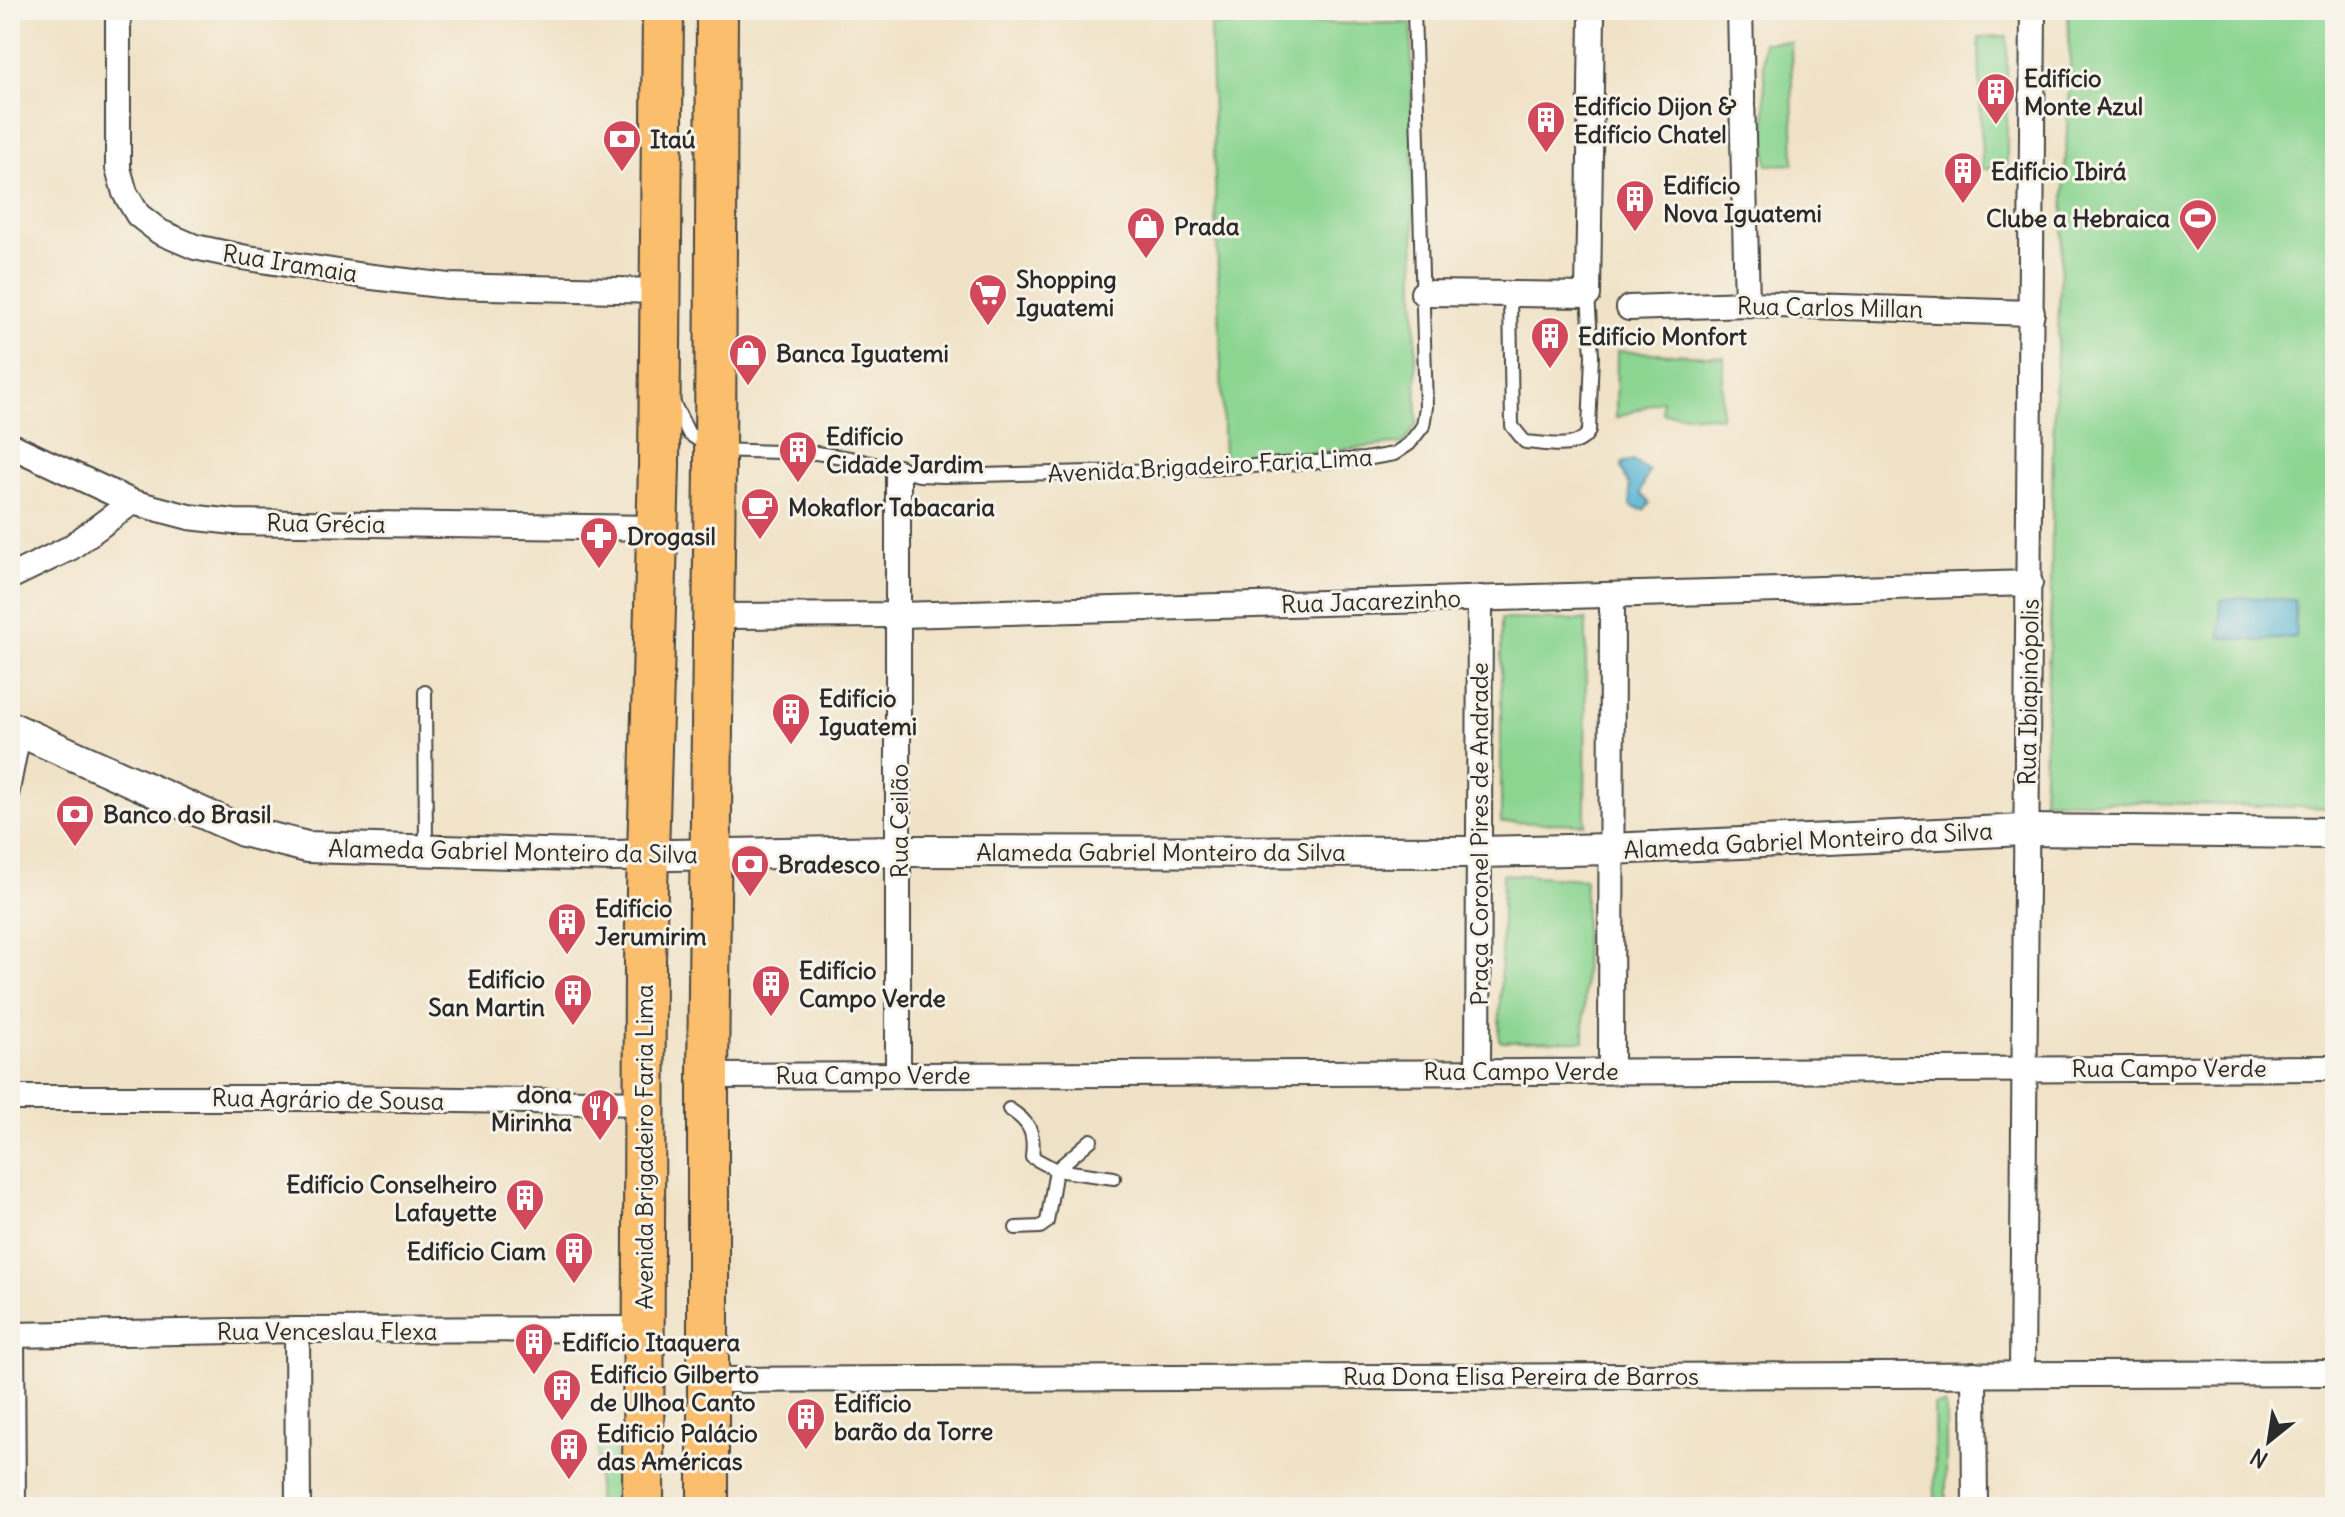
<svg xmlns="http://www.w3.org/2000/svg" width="2345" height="1517" viewBox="0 0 2345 1517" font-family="Delius,sans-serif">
<rect width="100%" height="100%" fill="#f7f3e8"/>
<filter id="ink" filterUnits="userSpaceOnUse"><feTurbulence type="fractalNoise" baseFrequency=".0125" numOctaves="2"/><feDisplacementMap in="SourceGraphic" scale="16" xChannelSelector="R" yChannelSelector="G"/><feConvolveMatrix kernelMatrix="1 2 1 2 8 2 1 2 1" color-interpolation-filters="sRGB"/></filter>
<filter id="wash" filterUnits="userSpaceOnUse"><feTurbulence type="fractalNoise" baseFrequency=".006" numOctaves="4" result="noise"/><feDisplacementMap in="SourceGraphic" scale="32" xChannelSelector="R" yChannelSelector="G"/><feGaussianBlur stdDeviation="1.8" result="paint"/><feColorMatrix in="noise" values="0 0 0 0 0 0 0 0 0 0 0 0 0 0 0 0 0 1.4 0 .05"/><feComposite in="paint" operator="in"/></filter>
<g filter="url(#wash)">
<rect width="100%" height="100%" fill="#f0e2c6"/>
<g fill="#8bd591" stroke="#5b805e" stroke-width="2">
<polygon points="2068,10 2335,10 2335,808 2043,800 2051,602 2053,441 2070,64"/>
<polygon points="1411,23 1417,423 1404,443 1224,462 1210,25"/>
<polygon points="2007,36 2007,168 1982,169 1979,37"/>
<polygon points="1763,42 1791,42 1794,164 1767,165"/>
<polygon points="1617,351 1724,357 1721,417 1662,413 1662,400 1616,418"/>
<polygon points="1501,619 1586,620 1585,824 1501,822"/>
<polygon points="1503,874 1585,879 1584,1041 1502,1042 1499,1040"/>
<polygon points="1934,1405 1946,1405 1946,1502 1935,1502"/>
<polygon points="598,1445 615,1445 615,1507 597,1507"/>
</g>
<g fill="#56b4d4" stroke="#407080" stroke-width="2">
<polygon points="1633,461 1649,471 1640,493 1650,503 1644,510 1634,508 1631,505 1629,485 1621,468 1623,462"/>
<polygon points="2242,597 2295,600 2296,637 2257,641 2220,637 2221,600"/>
</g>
</g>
<g filter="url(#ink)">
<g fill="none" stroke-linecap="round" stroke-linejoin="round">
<defs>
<g id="service">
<path d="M1510 296 1512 426 1525 442C1546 443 1578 452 1589 431L1592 355 1588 295"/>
<polyline points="674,404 689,434 714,450 816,453 850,458 919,475 944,476 1202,469 1365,459 1394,454 1409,444 1423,426 1426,407 1414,10"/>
<polyline points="425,692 426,849"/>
<polyline points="10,806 24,734"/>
<path d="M1009 1109C1030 1122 1035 1133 1032 1157L1056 1170 1114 1178"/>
<polyline points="1016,1228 1040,1227 1047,1222 1056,1170 1091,1140"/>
</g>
<g id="minor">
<polyline points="118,10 118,168 125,193 138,215 160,232 195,247 242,257 364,276 448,286 660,291"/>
<polyline points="1740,10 1747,304"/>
<polyline points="1423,293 1588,295 1592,16"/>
<polyline points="1629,308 1747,304 2032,313"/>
<polyline points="10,445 132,502 189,517 234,522 657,528"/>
<polyline points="898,472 898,1075"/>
<polyline points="10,577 70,548 132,502"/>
<polyline points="713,616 899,615 2030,583"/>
<polyline points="1611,1070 1612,595"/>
<polyline points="1478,1071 1480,598"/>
<polyline points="708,1076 2335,1068"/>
<polyline points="10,1098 339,1098 646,1103"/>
<polyline points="297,1330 298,1507"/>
<polyline points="10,1335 297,1330 643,1329"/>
<polyline points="12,1335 13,1507"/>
<polyline points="2022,1373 2033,10"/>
<polyline points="1974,1374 1975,1507"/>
<polyline points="707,1380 2335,1373"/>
</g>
<polyline id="tertiary" points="10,727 243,831 307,847 613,856 899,851 1480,852 1610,849 2025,830 2335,833"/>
<g id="trunk">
<polyline points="643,1507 645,961 659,466 663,10"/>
<polyline points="708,1507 708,1076 715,464 717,10"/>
</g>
</defs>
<use href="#service" stroke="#494642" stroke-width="16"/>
<use href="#minor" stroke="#494642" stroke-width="28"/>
<use href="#tertiary" stroke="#494642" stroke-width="34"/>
<use href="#trunk" stroke="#494642" stroke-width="44"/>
<use href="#service" stroke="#fff" stroke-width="12"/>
<use href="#minor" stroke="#fff" stroke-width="24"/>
<use href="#tertiary" stroke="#fff" stroke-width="30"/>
<use href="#trunk" stroke="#fabe6d" stroke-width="40"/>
</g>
</g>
<defs>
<symbol id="building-pin" viewBox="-11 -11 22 30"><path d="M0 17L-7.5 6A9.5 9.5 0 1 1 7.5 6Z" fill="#d1495b" stroke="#f7f3e8"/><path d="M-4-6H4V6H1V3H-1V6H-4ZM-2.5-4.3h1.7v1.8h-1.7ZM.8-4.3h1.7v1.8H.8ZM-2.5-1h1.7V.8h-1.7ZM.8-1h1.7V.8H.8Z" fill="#fff"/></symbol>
<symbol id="bank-pin" viewBox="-11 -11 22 30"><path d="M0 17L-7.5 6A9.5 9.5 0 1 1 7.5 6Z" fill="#d1495b" stroke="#f7f3e8"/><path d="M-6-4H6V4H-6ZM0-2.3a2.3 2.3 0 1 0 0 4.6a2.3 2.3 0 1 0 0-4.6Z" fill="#fff"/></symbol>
<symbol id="stadium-pin" viewBox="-11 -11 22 30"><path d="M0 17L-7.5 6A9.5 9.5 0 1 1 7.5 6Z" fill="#d1495b" stroke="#f7f3e8"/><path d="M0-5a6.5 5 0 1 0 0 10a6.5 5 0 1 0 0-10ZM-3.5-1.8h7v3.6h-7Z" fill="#fff"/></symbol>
<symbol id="shop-pin" viewBox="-11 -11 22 30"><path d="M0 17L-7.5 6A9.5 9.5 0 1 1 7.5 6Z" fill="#d1495b" stroke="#f7f3e8"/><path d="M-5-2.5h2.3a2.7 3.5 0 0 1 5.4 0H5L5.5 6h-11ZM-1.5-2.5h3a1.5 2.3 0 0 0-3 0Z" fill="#fff"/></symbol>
<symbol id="supermarket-pin" viewBox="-11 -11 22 30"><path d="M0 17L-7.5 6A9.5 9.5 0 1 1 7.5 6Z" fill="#d1495b" stroke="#f7f3e8"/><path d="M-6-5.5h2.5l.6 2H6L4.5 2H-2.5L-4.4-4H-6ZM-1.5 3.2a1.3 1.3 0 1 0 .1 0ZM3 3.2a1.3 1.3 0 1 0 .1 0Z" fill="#fff"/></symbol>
<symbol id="cafe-pin" viewBox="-11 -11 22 30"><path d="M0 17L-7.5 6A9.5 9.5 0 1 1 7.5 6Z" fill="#d1495b" stroke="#f7f3e8"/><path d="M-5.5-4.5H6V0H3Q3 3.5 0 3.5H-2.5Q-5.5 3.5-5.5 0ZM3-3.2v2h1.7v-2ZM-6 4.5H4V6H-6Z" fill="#fff"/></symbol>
<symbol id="pharmacy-pin" viewBox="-11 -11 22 30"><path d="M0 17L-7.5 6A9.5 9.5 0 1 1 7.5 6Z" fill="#d1495b" stroke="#f7f3e8"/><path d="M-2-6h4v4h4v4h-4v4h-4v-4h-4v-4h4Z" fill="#fff"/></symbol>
<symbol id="restaurant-pin" viewBox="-11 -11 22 30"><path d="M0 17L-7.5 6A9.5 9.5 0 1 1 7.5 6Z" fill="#d1495b" stroke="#f7f3e8"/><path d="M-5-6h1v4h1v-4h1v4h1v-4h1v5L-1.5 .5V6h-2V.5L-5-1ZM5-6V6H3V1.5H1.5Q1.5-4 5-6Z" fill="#fff"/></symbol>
</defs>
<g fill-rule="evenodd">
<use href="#building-pin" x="1974" y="70" width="44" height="60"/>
<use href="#building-pin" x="1524" y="98" width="44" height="60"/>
<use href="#bank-pin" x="600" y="117" width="44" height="60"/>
<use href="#building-pin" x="1941" y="149" width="44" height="60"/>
<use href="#building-pin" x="1613" y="177" width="44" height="60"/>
<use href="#stadium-pin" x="2176" y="196" width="44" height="60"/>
<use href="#shop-pin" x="1124" y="204" width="44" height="60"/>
<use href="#supermarket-pin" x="966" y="271" width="44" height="60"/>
<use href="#building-pin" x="1528" y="314" width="44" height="60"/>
<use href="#shop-pin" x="726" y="331" width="44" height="60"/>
<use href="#building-pin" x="776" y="428" width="44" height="60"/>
<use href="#cafe-pin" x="738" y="485" width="44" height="60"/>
<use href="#pharmacy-pin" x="577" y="514" width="44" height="60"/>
<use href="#building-pin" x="769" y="690" width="44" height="60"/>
<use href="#bank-pin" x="53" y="792" width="44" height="60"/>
<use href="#bank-pin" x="728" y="842" width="44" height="60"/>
<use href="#building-pin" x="545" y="900" width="44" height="60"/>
<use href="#building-pin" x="749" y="962" width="44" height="60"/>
<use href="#building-pin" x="551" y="971" width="44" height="60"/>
<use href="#restaurant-pin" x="578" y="1086" width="44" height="60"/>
<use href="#building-pin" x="503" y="1176" width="44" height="60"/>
<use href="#building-pin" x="552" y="1229" width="44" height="60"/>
<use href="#building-pin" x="512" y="1320" width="44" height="60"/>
<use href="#building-pin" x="540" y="1366" width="44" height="60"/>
<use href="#building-pin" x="784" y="1395" width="44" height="60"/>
<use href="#building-pin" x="547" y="1425" width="44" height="60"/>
</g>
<g text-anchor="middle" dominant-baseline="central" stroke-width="6" stroke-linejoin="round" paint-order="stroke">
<g font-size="24" font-weight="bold" fill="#2b2b2b" stroke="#f7f3e8" text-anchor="start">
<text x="2024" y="78">Edifício<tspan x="2024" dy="28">Monte Azul</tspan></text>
<text x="1574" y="106">Edifício Dijon &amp;<tspan x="1574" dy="28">Edifício Chatel</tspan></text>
<text x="650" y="139">Itaú</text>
<text x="1991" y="171">Edifício Ibirá</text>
<text x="1663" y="185">Edifício<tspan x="1663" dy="28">Nova Iguatemi</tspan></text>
<text x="2170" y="218" text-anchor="end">Clube a Hebraica</text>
<text x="1174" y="226">Prada</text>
<text x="1016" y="279">Shopping<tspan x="1016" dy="28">Iguatemi</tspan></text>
<text x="1578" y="336">Edifício Monfort</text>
<text x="776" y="353">Banca Iguatemi</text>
<text x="826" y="436">Edifício<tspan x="826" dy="28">Cidade Jardim</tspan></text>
<text x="788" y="507">Mokaflor Tabacaria</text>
<text x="627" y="536">Drogasil</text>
<text x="819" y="698">Edifício<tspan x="819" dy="28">Iguatemi</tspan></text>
<text x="103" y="814">Banco do Brasil</text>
<text x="778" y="864">Bradesco</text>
<text x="595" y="908">Edifício<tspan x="595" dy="28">Jerumirim</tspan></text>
<text x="799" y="970">Edifício<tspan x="799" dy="28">Campo Verde</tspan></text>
<text x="545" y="979" text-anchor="end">Edifício<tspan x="545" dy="28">San Martin</tspan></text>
<text x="572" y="1094" text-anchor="end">dona<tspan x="572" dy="28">Mirinha</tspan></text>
<text x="497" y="1184" text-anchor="end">Edifício Conselheiro<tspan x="497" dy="28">Lafayette</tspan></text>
<text x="546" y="1251" text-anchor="end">Edifício Ciam</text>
<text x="562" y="1342">Edifício Itaquera</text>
<text x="590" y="1374">Edifício Gilberto<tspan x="590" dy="28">de Ulhoa Canto</tspan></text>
<text x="834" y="1403">Edifício<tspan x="834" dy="28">barão da Torre</tspan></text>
<text x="597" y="1433">Edificio Palácio<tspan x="597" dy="28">das Américas</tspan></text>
</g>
<g font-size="24" fill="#2b2b2b" stroke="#f7f3e8">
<text transform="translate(290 263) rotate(9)">Rua Iramaia</text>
<text transform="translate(1830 307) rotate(1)">Rua Carlos Millan</text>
<text transform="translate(1210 465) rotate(-3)">Avenida Brigadeiro Faria Lima</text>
<text transform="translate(326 523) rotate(1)">Rua Grécia</text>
<text transform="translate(1371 601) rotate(-2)">Rua Jacarezinho</text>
<text transform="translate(2028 692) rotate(-89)">Rua Ibiapinópolis</text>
<text transform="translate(899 821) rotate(-90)">Rua Ceilão</text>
<text transform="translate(1479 834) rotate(-90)">Praça Coronel Pires de Andrade</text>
<text transform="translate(1808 840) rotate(-3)">Alameda Gabriel Monteiro da Silva</text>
<text transform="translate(513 851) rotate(1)">Alameda Gabriel Monteiro da Silva</text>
<text x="1161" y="852">Alameda Gabriel Monteiro da Silva</text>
<text x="2169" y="1068">Rua Campo Verde</text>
<text x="1521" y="1071">Rua Campo Verde</text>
<text x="873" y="1075">Rua Campo Verde</text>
<text transform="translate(328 1099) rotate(1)">Rua Agrário de Sousa</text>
<text transform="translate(644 1147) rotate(-90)">Avenida Brigadeiro Faria Lima</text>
<text x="327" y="1331">Rua Venceslau Flexa</text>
<text x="1521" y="1376">Rua Dona Elisa Pereira de Barros</text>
</g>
</g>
<rect width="2345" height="1517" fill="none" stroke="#f7f3e8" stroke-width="40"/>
<g transform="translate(2269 1441) rotate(210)" stroke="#f7f3e8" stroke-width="6" paint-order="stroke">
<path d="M0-6L14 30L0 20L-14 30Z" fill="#2b2b2b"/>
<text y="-12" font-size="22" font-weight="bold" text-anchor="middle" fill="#2b2b2b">N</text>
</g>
</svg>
